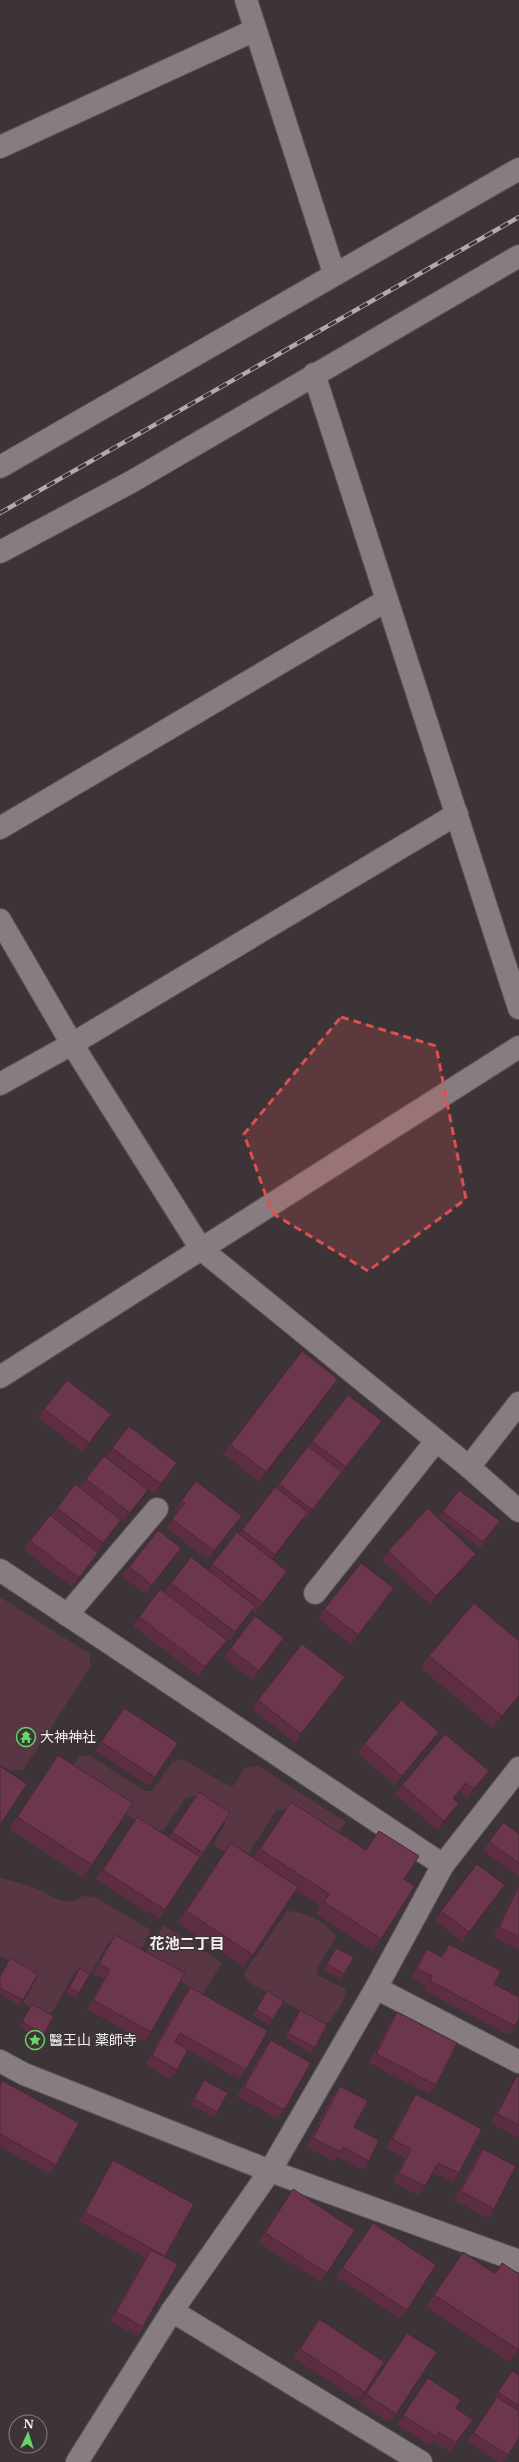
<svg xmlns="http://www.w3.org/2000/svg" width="519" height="2462" viewBox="0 0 519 2462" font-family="'Libre Baskerville','Noto Sans JP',serif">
<rect width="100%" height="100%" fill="#3d3437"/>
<g fill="#583644">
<polygon points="0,1597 90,1654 90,1668 23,1770 9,1770 0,1765"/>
<path d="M89 1755 144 1791H152L172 1762 182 1759 229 1786H233L245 1768 258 1766 346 1822 335 1837 287 1809 276 1810 247 1856 239 1860 215 1846C214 1835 226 1829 225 1819L194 1796 186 1797 164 1830 153 1832 76 1781 70 1771 79 1757Z"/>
<path d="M0 1878C11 1881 23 1883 34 1888 52 1895 64 1908 83 1896L94 1897 151 1930 137 1957 109 1941 88 1978 76 1971 49 2017 23 2003 37 1978 0 1956Z"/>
<path d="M287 1911C304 1911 327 1922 336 1937L316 1971 319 1976 345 1989 346 1996 330 2022 323 2023 248 1982 244 1973Z"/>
<polygon points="164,1925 222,1963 202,1995 143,1956"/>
</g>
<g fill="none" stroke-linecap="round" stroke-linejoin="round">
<defs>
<g id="minor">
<polyline points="246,0 334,273"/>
<polyline points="0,147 255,30"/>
<polyline points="314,374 519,1008"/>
<polyline points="0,467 519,169"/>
<polyline points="0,552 131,482 519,256"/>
<polyline points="0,828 387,600"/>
<polyline points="0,920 72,1044 201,1249 469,1467 519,1511"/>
<polyline points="0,1084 72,1044 457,814"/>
<polyline points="0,1377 519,1047"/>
<polyline points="469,1467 519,1403"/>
<polyline points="0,1570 443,1865"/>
<polyline points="315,1593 436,1441"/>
<polyline points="67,1615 157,1509"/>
<polyline points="376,1988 519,2062"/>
<polyline points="0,2061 24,2074 270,2171 519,2261"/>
<polyline points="172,2311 421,2462"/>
<polyline points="77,2462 172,2311 270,2171 376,1988 443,1865 519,1768"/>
</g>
</defs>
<use href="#minor" stroke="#5a5356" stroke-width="24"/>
<use href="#minor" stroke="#877d80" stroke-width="22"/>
<defs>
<polyline id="rail" points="0,513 519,217"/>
</defs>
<use href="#rail" stroke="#b1abad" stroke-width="4.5"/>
<use href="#rail" stroke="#3d3437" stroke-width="3" stroke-dasharray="9" stroke-linecap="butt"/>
</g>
<g fill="#5d2e43">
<polygon points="332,1388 260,1482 223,1454 230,1445"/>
<polygon points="44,1409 111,1414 83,1452 38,1418"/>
<polygon points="382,1421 375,1430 340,1476 339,1475 306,1519 305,1518 273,1560 287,1571 256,1612 252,1610 229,1641 164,1592 171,1583 208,1570 212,1564 239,1534 276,1488 312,1441"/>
<polygon points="112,1448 171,1472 154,1494 106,1457"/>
<polygon points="86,1479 148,1490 124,1522 121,1520 97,1552 92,1562 72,1587 24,1550 30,1541 51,1516 57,1508 79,1488"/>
<polygon points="459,1490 500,1521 480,1548 439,1517"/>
<polygon points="181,1501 235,1525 208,1560 166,1528 178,1512 175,1510"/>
<polygon points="388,1551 470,1563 430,1605 382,1560"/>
<polygon points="175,1557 146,1594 122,1577 129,1567"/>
<polygon points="394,1588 351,1644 318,1619 324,1609"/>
<polygon points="139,1617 220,1649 199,1677 133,1626"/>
<polygon points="278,1648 253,1680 224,1658 230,1649"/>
<polygon points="429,1656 519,1698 493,1728 421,1668"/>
<polygon points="345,1677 295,1743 252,1709 258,1700"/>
<polygon points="124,1708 178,1743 149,1786 95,1751"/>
<polygon points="433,1741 395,1785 358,1754 364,1744"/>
<polygon points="58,1755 92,1865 83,1877 9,1829"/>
<polygon points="489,1771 483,1780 467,1798 460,1792 454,1799 459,1803 453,1813 438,1830 395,1795 402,1785"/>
<polygon points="192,1802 203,1853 159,1919 96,1879 137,1817 169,1837"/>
<polygon points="291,1802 365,1850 379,1831 404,1879 381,1939 373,1951 316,1914 320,1906 295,1890 244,1967 177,1923 231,1843 253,1858"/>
<polygon points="503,1822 519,1834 519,1877 483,1851"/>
<polygon points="519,1884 519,1949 493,1937 516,1889"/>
<polygon points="505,1885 463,1942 435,1920 441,1911"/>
<polygon points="115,1935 151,2032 145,2042 87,2009 104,1979 93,1973 109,1944"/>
<polygon points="449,1944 494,1984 515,2026 508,2035 423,1990 426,1985 411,1977 421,1958 427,1949 441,1956"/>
<polygon points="336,1948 344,1974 341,1979 323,1969"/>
<polygon points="10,1958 23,2000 19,2005 0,1995 0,1976"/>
<polygon points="80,1968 79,1993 76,1998 65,1993"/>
<polygon points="190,1987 246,2070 239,2079 188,2050 177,2070 170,2079 145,2065 183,1996"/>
<polygon points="267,1991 273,2019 270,2025 252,2015"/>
<polygon points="32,2004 44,2034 41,2039 19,2027 29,2009"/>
<polygon points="300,2010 315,2048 311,2053 284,2038 297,2015"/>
<polygon points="397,2012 436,2085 429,2094 369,2063 391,2021"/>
<polygon points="271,2040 284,2110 278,2119 237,2096 264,2049"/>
<polygon points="517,2076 519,2077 519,2138 491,2123 511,2086"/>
<polygon points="204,2080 217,2112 214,2117 190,2104 201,2085"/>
<polygon points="3,2081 56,2165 50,2174 0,2147 0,2085"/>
<polygon points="340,2086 354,2127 369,2161 363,2170 337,2157 334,2161 306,2147 333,2095"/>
<polygon points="416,2094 459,2173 453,2183 432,2172 425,2186 418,2195 393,2182 405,2158 386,2148 410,2103"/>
<polygon points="483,2149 494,2209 488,2218 454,2200 476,2158"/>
<polygon points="113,2160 194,2204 165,2257 143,2327 137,2336 110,2321 145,2258 79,2221 107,2170"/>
<polygon points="293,2189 327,2273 320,2282 258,2242"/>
<polygon points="373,2223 407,2310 400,2319 336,2277"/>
<polygon points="463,2252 495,2273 502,2263 519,2350 510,2362 426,2307"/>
<polygon points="319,2319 365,2392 358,2401 293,2358"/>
<polygon points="407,2333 396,2414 390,2423 360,2403"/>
<polygon points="512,2371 519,2375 519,2438 503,2462 498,2462 467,2442 496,2398 494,2397"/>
<polygon points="428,2378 456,2408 473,2420 450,2452 433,2441 430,2446 397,2425"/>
</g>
<g fill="#4c2637">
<polygon points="338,1379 332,1388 260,1482 266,1472"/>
<polygon points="111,1414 105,1423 83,1452 89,1443"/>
<polygon points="382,1421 375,1430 340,1476 346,1467"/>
<polygon points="177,1463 171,1472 154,1494 161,1484"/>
<polygon points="342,1472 335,1481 306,1519 312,1510"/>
<polygon points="148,1490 142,1499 124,1522 130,1513"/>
<polygon points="308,1512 302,1522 269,1565 275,1555"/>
<polygon points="242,1516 235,1525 208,1560 214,1551"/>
<polygon points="121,1520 115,1529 96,1552 103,1543"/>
<polygon points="181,1548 175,1557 146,1594 152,1585"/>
<polygon points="98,1553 92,1562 72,1587 79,1578"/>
<polygon points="476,1554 470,1563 430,1605 436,1596"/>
<polygon points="287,1571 281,1580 256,1612 263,1603"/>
<polygon points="394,1588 387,1598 351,1644 358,1635"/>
<polygon points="284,1638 278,1648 253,1680 259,1671"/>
<polygon points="227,1640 220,1649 199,1677 205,1667"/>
<polygon points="345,1677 338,1686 295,1743 301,1734"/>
<polygon points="519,1696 519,1698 493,1728 502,1716"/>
<polygon points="439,1732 433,1741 395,1785 402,1776"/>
<polygon points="489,1771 483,1780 467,1798 474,1789"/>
<polygon points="466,1783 460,1792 446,1808 453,1798"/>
<polygon points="459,1803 453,1813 438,1830 444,1821"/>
<polygon points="505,1885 499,1894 463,1942 469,1932"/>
</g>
<g fill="#6c364e" stroke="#4c2637">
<polygon points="302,1351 338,1379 266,1472 230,1445"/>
<polygon points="67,1380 111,1414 89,1443 44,1409"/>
<polygon points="348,1395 382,1421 346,1467 312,1441"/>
<polygon points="129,1426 177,1463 161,1484 112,1448"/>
<polygon points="308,1446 342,1472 312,1510 279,1484"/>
<polygon points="104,1456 148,1490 130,1513 86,1479"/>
<polygon points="196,1481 242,1516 214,1551 172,1519 185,1503 181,1501"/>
<polygon points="75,1484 121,1520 103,1543 57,1508"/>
<polygon points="275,1487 308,1512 275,1555 242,1530"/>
<polygon points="459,1490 500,1521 483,1542 443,1512"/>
<polygon points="428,1508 476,1554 436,1596 388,1551"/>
<polygon points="50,1515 98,1553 79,1578 30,1541"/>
<polygon points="158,1530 181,1548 152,1585 129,1567"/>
<polygon points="237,1532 287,1571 263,1603 212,1564"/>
<polygon points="191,1557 255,1606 235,1632 171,1583"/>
<polygon points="361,1563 394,1588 358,1635 324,1609"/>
<polygon points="160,1589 227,1640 205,1667 139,1617"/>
<polygon points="474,1603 519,1641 519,1696 502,1716 429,1656"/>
<polygon points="255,1616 284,1638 259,1671 230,1649"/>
<polygon points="302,1644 345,1677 301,1734 258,1700"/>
<polygon points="401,1700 439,1732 402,1776 364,1744"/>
<polygon points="124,1708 178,1743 155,1777 101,1742"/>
<polygon points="445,1734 489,1771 474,1789 466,1783 453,1798 459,1803 444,1821 402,1785"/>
<polygon points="58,1755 133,1803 92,1865 17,1817"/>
<polygon points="0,1766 27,1784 0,1825"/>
<polygon points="199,1792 230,1813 203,1853 172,1832"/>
<polygon points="291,1802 366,1850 379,1831 419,1856 404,1879 415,1886 381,1939 324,1902 329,1894 260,1849"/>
<polygon points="137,1817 200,1857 165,1910 103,1870"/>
<polygon points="503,1822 519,1834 519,1863 489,1842"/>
<polygon points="231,1843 298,1887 253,1955 186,1911"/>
<polygon points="477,1864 505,1885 469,1932 441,1911"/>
<polygon points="519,1886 519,1937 499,1927"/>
<polygon points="115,1935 185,1973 151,2032 93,2000 110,1970 99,1964"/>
<polygon points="449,1944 501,1971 494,1984 519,1997 519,2018 515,2026 430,1981 432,1976 417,1968 427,1949 442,1957"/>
<polygon points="336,1948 354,1957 344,1974 327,1964"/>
<polygon points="10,1958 38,1974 23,2000 0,1988 0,1977"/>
<polygon points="80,1968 90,1974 79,1993 69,1988"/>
<polygon points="190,1987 268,2031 246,2070 180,2033 175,2042 188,2050 177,2070 152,2055"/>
<polygon points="267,1991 284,2001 273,2019 256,2010"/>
<polygon points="32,2004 54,2016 44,2034 22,2022"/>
<polygon points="300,2010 327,2025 315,2048 288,2033"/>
<polygon points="397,2012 457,2043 436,2085 376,2054"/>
<polygon points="271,2040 311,2063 284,2110 244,2087"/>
<polygon points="517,2076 519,2077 519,2125 497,2114"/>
<polygon points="204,2080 228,2093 217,2112 194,2099"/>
<polygon points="3,2081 79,2123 56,2165 0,2134 0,2086"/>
<polygon points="340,2086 368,2101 354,2127 379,2140 369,2161 343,2147 340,2152 313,2138"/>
<polygon points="416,2094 482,2129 459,2173 438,2163 425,2186 399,2173 411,2149 392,2139"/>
<polygon points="483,2149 516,2166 494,2209 461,2191"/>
<polygon points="113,2160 194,2204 165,2256 85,2212"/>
<polygon points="293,2189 355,2230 327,2273 265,2233"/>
<polygon points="373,2223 436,2265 407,2310 342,2268"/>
<polygon points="151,2250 178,2264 143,2327 116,2312"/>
<polygon points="463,2252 495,2274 502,2263 519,2274 519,2350 434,2295"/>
<polygon points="319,2319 384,2362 365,2392 300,2349"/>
<polygon points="407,2333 437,2352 396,2414 366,2394"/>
<polygon points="512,2371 519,2375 519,2406 498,2392"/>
<polygon points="428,2378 461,2400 456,2408 473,2420 456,2443 439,2432 436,2437 403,2415"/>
<polygon points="497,2397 519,2411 519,2438 508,2455 473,2433"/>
</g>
<path fill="#dc5050" fill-opacity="0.2" stroke="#dc5050" stroke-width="3" stroke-dasharray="8 5" stroke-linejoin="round" d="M341 1017 436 1046 466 1199 368 1271 272 1213 244 1134Z"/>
<defs>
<symbol id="temple-ring" viewBox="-11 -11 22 22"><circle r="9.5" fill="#3d3437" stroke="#66d466" stroke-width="1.5"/><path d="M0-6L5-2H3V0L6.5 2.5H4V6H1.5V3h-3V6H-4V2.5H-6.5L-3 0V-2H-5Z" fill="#66d466"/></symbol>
<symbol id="sight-ring" viewBox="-11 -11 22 22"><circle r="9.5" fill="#3d3437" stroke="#66d466" stroke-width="1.5"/><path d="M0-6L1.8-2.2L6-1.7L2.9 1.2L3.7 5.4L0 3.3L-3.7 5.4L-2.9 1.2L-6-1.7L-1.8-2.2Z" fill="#66d466"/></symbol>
</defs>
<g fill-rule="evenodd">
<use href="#temple-ring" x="15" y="1726" width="22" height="22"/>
<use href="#sight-ring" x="24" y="2029" width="22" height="22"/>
</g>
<g text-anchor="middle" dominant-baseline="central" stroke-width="3" stroke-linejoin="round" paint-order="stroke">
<g font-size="14" fill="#f4eff1" stroke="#3d3437" text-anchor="start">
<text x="40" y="1737">大神神社</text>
<text x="49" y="2040">醫王山 薬師寺</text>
</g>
<g font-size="15" font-weight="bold" fill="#f4eff1" stroke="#3d3437">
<text x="187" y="1943">花池二丁目</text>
</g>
</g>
<g transform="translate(28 2434) rotate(4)"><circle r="19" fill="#3d3437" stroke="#867f81"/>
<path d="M0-3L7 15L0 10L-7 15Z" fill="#66d466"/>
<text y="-6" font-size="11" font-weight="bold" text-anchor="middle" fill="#f4eff1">N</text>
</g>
</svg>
